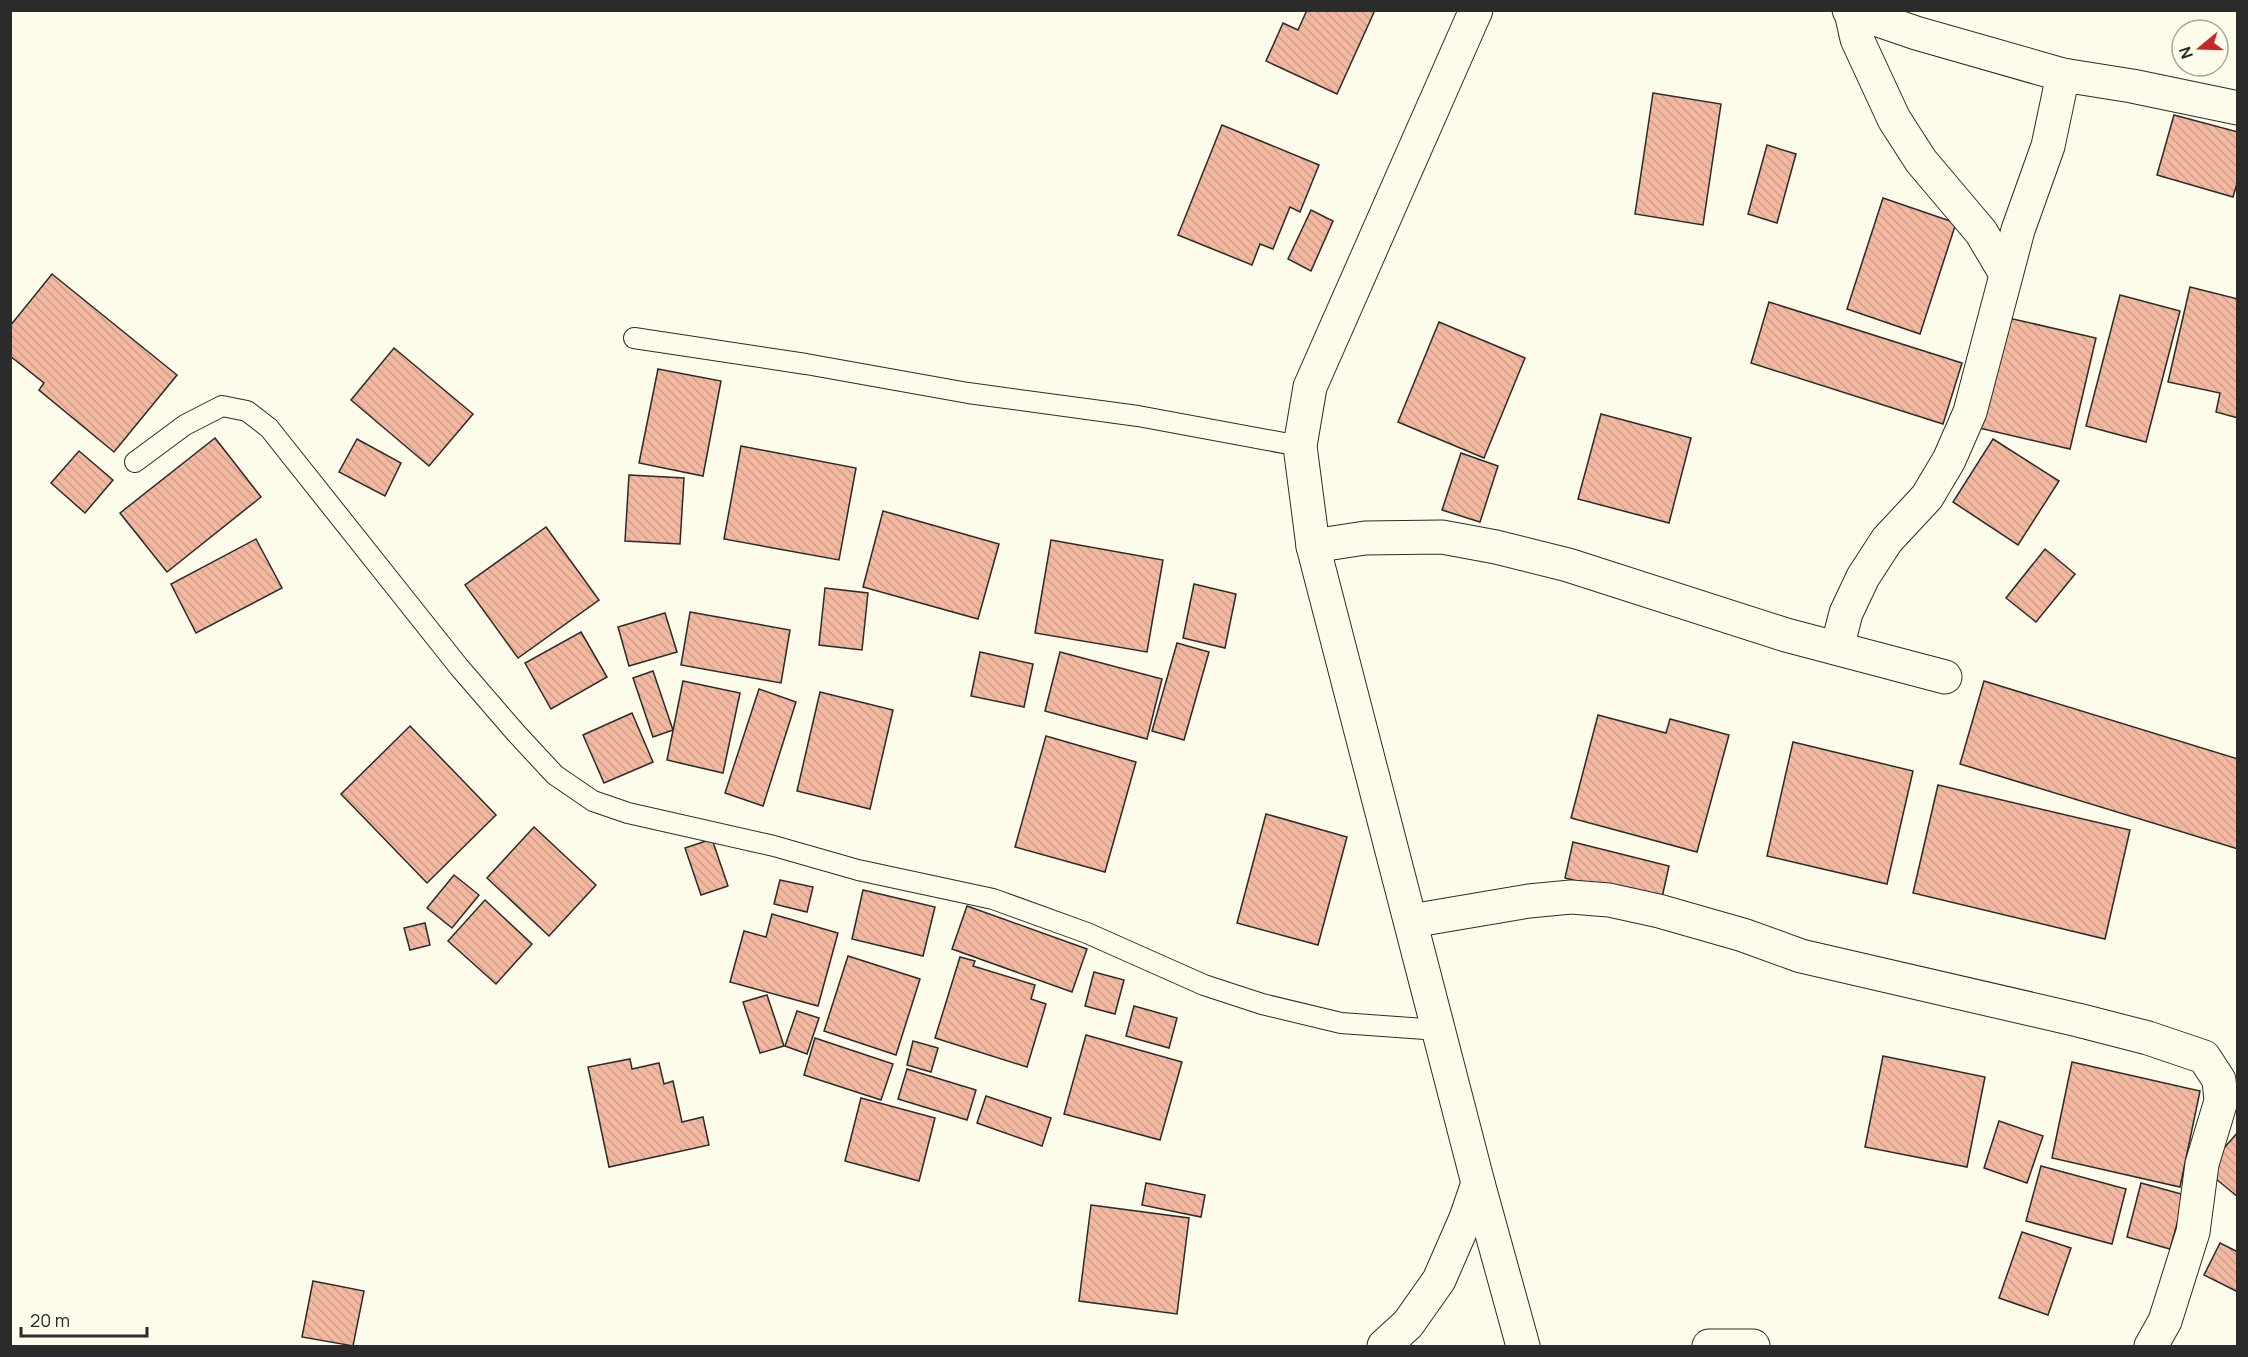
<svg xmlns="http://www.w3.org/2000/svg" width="2248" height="1357" viewBox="0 0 2248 1357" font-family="Manrope,sans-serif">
<defs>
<pattern id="building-back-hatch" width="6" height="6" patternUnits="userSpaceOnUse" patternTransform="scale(1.5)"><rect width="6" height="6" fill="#f2b8a0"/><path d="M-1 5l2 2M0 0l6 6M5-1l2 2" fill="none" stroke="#d09e8a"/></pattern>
</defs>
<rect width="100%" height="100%" fill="#fdfbea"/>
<g fill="url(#building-back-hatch)" stroke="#2b2b2b" stroke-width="1.5">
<polygon points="1307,10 1375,10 1337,94 1266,61 1283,23 1298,30"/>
<polygon points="1653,93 1721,104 1703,225 1635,214"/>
<polygon points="2174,115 2238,132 2238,180 2233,197 2157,175"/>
<polygon points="1222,125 1319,165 1300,212 1290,207 1273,249 1260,244 1252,265 1178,235"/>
<polygon points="1767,145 1796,154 1777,223 1748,214"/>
<polygon points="1883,198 1956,223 1920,334 1847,309"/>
<polygon points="1311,210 1333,221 1311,271 1288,259"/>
<polygon points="52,274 177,375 114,452 39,390 44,383 10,356 10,326"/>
<polygon points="2190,287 2238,299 2238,418 2216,412 2220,393 2168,382"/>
<polygon points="2120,295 2180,311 2146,442 2086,426"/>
<polygon points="1769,302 1962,363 1943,424 1751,363"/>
<polygon points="2004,317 2096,338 2070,449 1979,428"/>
<polygon points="1439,322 1525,358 1484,458 1398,422"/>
<polygon points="394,348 473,414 429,466 351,400"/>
<polygon points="658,369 721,381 703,476 639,463"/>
<polygon points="1601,414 1691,438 1669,523 1578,499"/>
<polygon points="215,438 261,497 167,572 120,513"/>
<polygon points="357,439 401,463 385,496 339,472"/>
<polygon points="1993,439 2059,481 2018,545 1953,502"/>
<polygon points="741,446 856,468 839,560 724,539"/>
<polygon points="79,451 113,480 85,513 51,483"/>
<polygon points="1461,453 1498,466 1480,522 1442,510"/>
<polygon points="629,475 684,478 680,544 625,541"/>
<polygon points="883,511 999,544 978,619 863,587"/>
<polygon points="546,527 599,600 518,658 465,585"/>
<polygon points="256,539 282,588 196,633 171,584"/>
<polygon points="1051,540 1163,560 1147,652 1035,633"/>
<polygon points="2045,549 2075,574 2036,622 2006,598"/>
<polygon points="1194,584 1236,594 1225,648 1183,638"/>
<polygon points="825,588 868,593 862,650 819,645"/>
<polygon points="690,612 790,630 781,683 681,665"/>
<polygon points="665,613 677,652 629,666 618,627"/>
<polygon points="581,632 607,677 551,709 525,663"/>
<polygon points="1177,643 1209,652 1184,740 1152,731"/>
<polygon points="980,652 1033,664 1024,707 971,696"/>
<polygon points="1060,652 1162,679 1147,739 1045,711"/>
<polygon points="653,671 673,730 653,737 633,678"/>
<polygon points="683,681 740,693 723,773 667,760"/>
<polygon points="1984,681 2238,759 2238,849 1960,764"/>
<polygon points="759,689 796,702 763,806 725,793"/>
<polygon points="820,692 893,710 870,809 797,791"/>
<polygon points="632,713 653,762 604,783 583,735"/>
<polygon points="1598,715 1666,733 1670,719 1729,735 1697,852 1571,818"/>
<polygon points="410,726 496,815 427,883 341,794"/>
<polygon points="1046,736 1136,762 1105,872 1015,847"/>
<polygon points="1793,742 1913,771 1887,884 1767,856"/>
<polygon points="1938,785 2130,830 2105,939 1913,893"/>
<polygon points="1266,814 1347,837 1318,945 1237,923"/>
<polygon points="534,827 596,885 549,936 487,878"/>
<polygon points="712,839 728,886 701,895 685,848"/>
<polygon points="1573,842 1669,866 1661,902 1565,878"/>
<polygon points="454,875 479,895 452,928 427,908"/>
<polygon points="780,880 813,887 807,912 774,904"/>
<polygon points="863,890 935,907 923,956 852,939"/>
<polygon points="485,900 532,944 496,984 448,941"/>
<polygon points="967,906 1087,949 1072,992 952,949"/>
<polygon points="772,914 838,933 818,1006 730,982 744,931 766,937"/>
<polygon points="425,923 430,945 410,950 404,928"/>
<polygon points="848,956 920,979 896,1055 824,1031"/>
<polygon points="960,957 975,961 973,966 1035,985 1031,999 1046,1004 1027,1067 935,1038"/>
<polygon points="1094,972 1124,980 1115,1014 1085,1006"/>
<polygon points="767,995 784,1046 760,1053 743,1002"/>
<polygon points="1134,1006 1177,1018 1169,1048 1126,1036"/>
<polygon points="797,1011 819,1018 807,1054 785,1046"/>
<polygon points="1086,1035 1182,1062 1160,1140 1064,1114"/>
<polygon points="815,1038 893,1064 881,1100 804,1075"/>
<polygon points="913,1041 938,1048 931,1072 907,1065"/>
<polygon points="1883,1056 1985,1077 1967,1167 1865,1147"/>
<polygon points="630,1059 632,1069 659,1063 664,1084 673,1081 682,1122 703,1117 709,1145 609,1167 588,1067"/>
<polygon points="2072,1062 2200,1091 2180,1187 2052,1158"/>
<polygon points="907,1069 976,1090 967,1120 898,1099"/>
<polygon points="986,1096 1051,1118 1042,1146 977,1123"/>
<polygon points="861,1098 935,1118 919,1181 845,1161"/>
<polygon points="1999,1121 2043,1136 2027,1183 1984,1168"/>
<polygon points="2238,1132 2238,1197 2205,1170"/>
<polygon points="2041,1166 2126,1189 2112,1244 2026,1221"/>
<polygon points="1146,1183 1205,1195 1201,1217 1142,1205"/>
<polygon points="2141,1183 2185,1195 2170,1249 2127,1237"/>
<polygon points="1091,1205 1189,1218 1177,1314 1079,1301"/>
<polygon points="2022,1232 2071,1248 2048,1315 1999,1298"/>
<polygon points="2220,1243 2238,1252 2238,1292 2204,1275"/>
<polygon points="313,1281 364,1291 353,1346 302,1337"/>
</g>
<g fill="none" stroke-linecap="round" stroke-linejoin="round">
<defs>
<g id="service">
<polyline points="634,338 806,364 968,393 1138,416 1300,446"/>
<polyline points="135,462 185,425 222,406 247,411 269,428 459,667 516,733 555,775 593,801 628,813 774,846 858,870 993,899 1087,933 1204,985 1262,1004 1341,1023 1439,1030"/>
</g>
<g id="minor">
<polyline points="1476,10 1310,387 1300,446 1313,546 1478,1183 1523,1346"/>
<polyline points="1849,10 1916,33 2063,75 2132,86 2238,108"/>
<polyline points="1851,12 1857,39 1894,119 1921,161 1981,232 2006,274"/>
<polyline points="1313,546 1365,538 1442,537 1496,547 1568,565 1786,635 1945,677"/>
<polyline points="1837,648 1846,613 1863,577 1887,540 1927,497 1949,460 1970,412 2018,230 2048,146 2063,75"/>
<polyline points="1411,921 1529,901 1571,897 1609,900 1659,911 1743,935 1801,956 2078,1020 2148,1038 2204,1057 2219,1080 2221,1101 2202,1164 2193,1232 2165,1321 2151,1346"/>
<polyline points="1384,1346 1408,1324 1439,1280 1466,1218 1478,1183"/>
<polyline points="1709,1346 1753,1346"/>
</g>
</defs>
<use href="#service" stroke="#2b2b2b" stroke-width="22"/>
<use href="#minor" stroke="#2b2b2b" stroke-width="35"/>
<use href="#service" stroke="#fdfbea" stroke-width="20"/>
<use href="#minor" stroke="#fdfbea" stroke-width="33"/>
</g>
<rect width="2248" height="1357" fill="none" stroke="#2b2b2b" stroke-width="24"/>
<g transform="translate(2200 48) rotate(251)"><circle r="28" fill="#fdfbea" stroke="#a9a89e" stroke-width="1.5"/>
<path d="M0-4.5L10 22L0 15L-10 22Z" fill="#c62828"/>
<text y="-9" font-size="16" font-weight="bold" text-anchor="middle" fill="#2b2b2b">N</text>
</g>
<path d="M21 1327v9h126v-9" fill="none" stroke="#2b2b2b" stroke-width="3"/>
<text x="30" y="1327" font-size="18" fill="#2b2b2b" stroke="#fdfbea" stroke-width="4.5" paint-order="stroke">20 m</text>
</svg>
